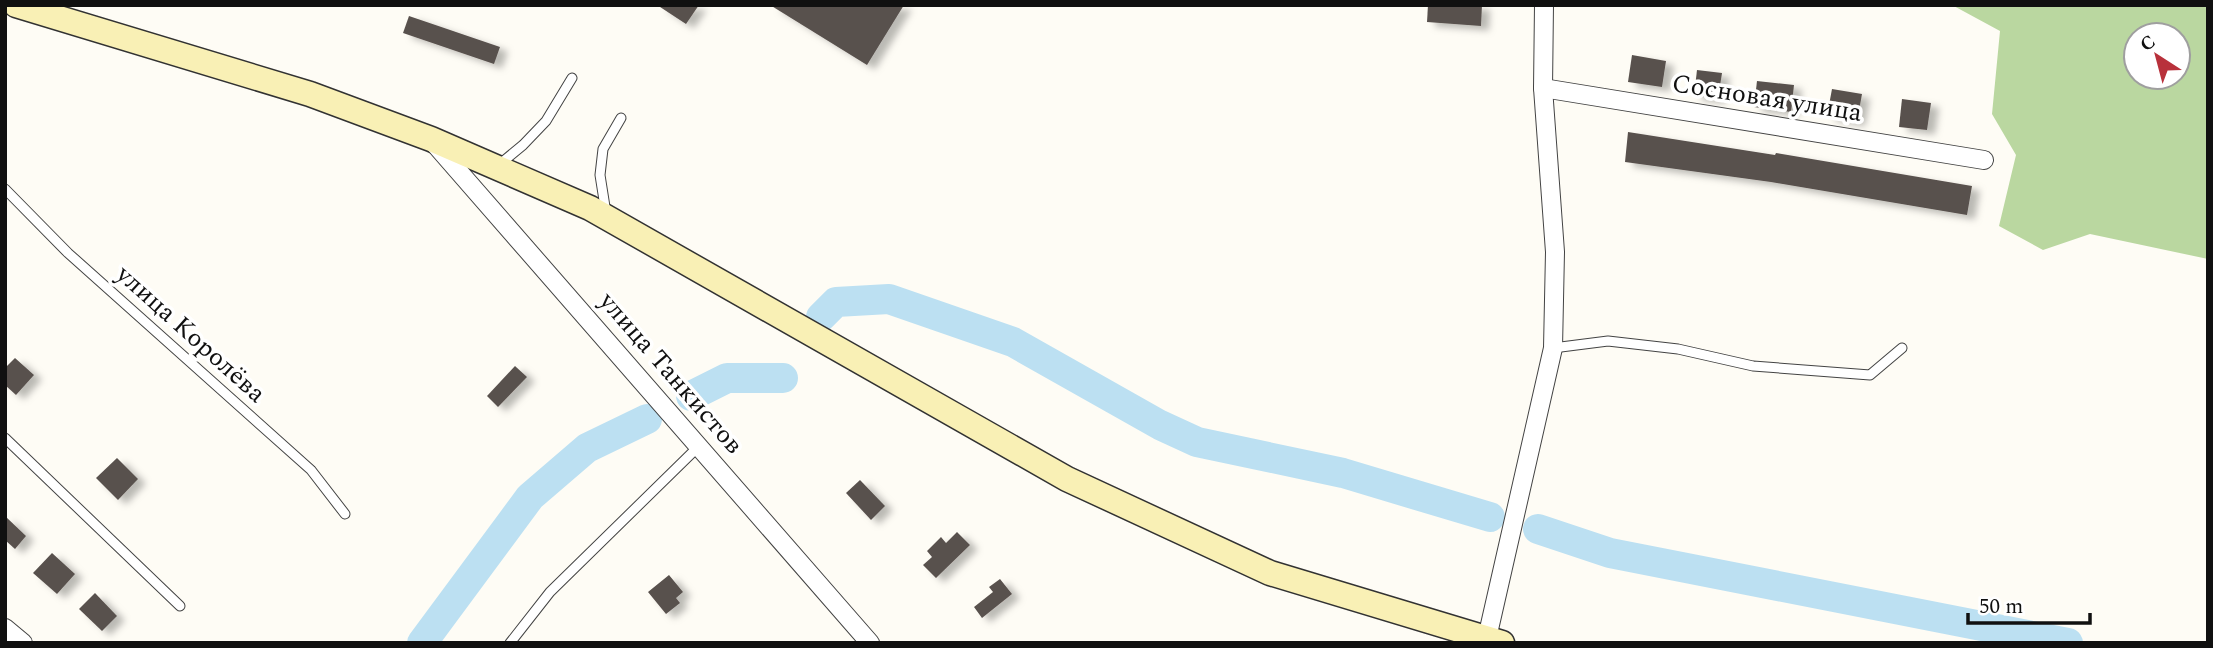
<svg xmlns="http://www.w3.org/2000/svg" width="2213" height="648" viewBox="0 0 2213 648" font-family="Spectral,serif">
<defs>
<filter id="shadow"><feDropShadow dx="8" dy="4.5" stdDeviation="3.5" flood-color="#0004"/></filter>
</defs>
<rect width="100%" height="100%" fill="#fefcf5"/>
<path fill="#bad7a0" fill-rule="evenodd" d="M1952 5H2208V259L2090 234 2043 250 1999 226 2016 155 1992 114 2000 31ZM2136 35H2178V77H2136Z"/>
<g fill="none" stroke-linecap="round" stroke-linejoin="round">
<g stroke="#bce0f2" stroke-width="30">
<polyline points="821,317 836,302 889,299 1013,342 1160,425 1197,442 1343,473 1490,517"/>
<polyline points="691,396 727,378 783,378"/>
<polyline points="1538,529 1610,553 2068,643"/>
<polyline points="422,643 530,497 587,448 647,419"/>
</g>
</g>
<g fill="#59514d" filter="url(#shadow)">
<polygon points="657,5 699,5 686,24"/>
<polygon points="770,5 904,5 867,65"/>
<polygon points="1428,5 1482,5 1481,26 1427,22"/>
<polygon points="409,16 500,47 494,64 403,33"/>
<polygon points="1632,55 1666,61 1662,87 1628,82"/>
<polygon points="1697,70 1722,73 1718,99 1694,96"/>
<polygon points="1757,81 1794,85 1791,112 1754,107"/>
<polygon points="1832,89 1862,94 1857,122 1827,116"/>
<polygon points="1902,99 1931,103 1927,130 1899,127"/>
<polygon points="1628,132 1775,155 1776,153 1972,186 1967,215 1771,182 1625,162"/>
<polygon points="15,358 34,375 16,395 5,385 5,368"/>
<polygon points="515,366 527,377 498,407 487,396"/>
<polygon points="117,458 138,479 118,500 96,478"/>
<polygon points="860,480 885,506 871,520 846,493"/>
<polygon points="5,516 26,536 15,549 5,540"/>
<polygon points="957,532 970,545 936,578 923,565 932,557 927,551 941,537 946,543"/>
<polygon points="52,553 75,574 57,594 33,573"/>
<polygon points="669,575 683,592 676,598 680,603 666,614 648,592"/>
<polygon points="1000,579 1012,594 982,618 974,607 993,592 989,587"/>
<polygon points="95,593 117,616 102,631 79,609"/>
</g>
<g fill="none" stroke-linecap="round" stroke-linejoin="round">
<defs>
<g id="lane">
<polyline points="500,164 523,145 546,121 572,78"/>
<polyline points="5,189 68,253 311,470 345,514"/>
<polyline points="606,213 600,175 603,149 621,118"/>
<polyline points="1553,348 1608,341 1678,349 1753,366 1870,375 1902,348"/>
<polyline points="5,438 180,606"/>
<polyline points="510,643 550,592 699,446"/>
</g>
<g id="street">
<polyline points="1543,88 1984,160"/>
<polyline points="433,142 870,643"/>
<polyline points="5,628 23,643"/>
<polyline points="1487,638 1553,348 1555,252 1543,88 1544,5"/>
</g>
<polyline id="secondary" points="16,5 310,94 431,139 590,208 1067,479 1270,573 1502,643"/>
</defs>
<use href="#lane" stroke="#434343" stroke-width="11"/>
<use href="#street" stroke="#434343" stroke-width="20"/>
<use href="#secondary" stroke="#323232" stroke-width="27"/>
<use href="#lane" stroke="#fff" stroke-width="9"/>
<use href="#street" stroke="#fff" stroke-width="18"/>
<use href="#secondary" stroke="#f9f0b5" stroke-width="24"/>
</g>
<g text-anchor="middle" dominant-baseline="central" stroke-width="7" stroke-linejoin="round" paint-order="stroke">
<g font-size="26" fill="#101010" stroke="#fff">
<text transform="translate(1767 98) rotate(9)">Сосновая улица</text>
<text transform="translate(191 334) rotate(42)">улица Королёва</text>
<text transform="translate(671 373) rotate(49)">улица Танкистов</text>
</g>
</g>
<rect width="2213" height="648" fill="none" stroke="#101010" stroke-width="14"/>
<g transform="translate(2157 56) rotate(324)"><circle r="33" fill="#ffffff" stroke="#9f9f9f" stroke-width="2"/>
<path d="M0-5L12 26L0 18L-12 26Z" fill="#b8313b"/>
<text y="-10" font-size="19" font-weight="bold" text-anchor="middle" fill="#101010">С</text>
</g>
<path d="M1968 613v10h122v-10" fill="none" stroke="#101010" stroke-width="3.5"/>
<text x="1979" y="613" font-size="21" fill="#101010" stroke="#ffffff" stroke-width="5" paint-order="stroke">50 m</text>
</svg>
